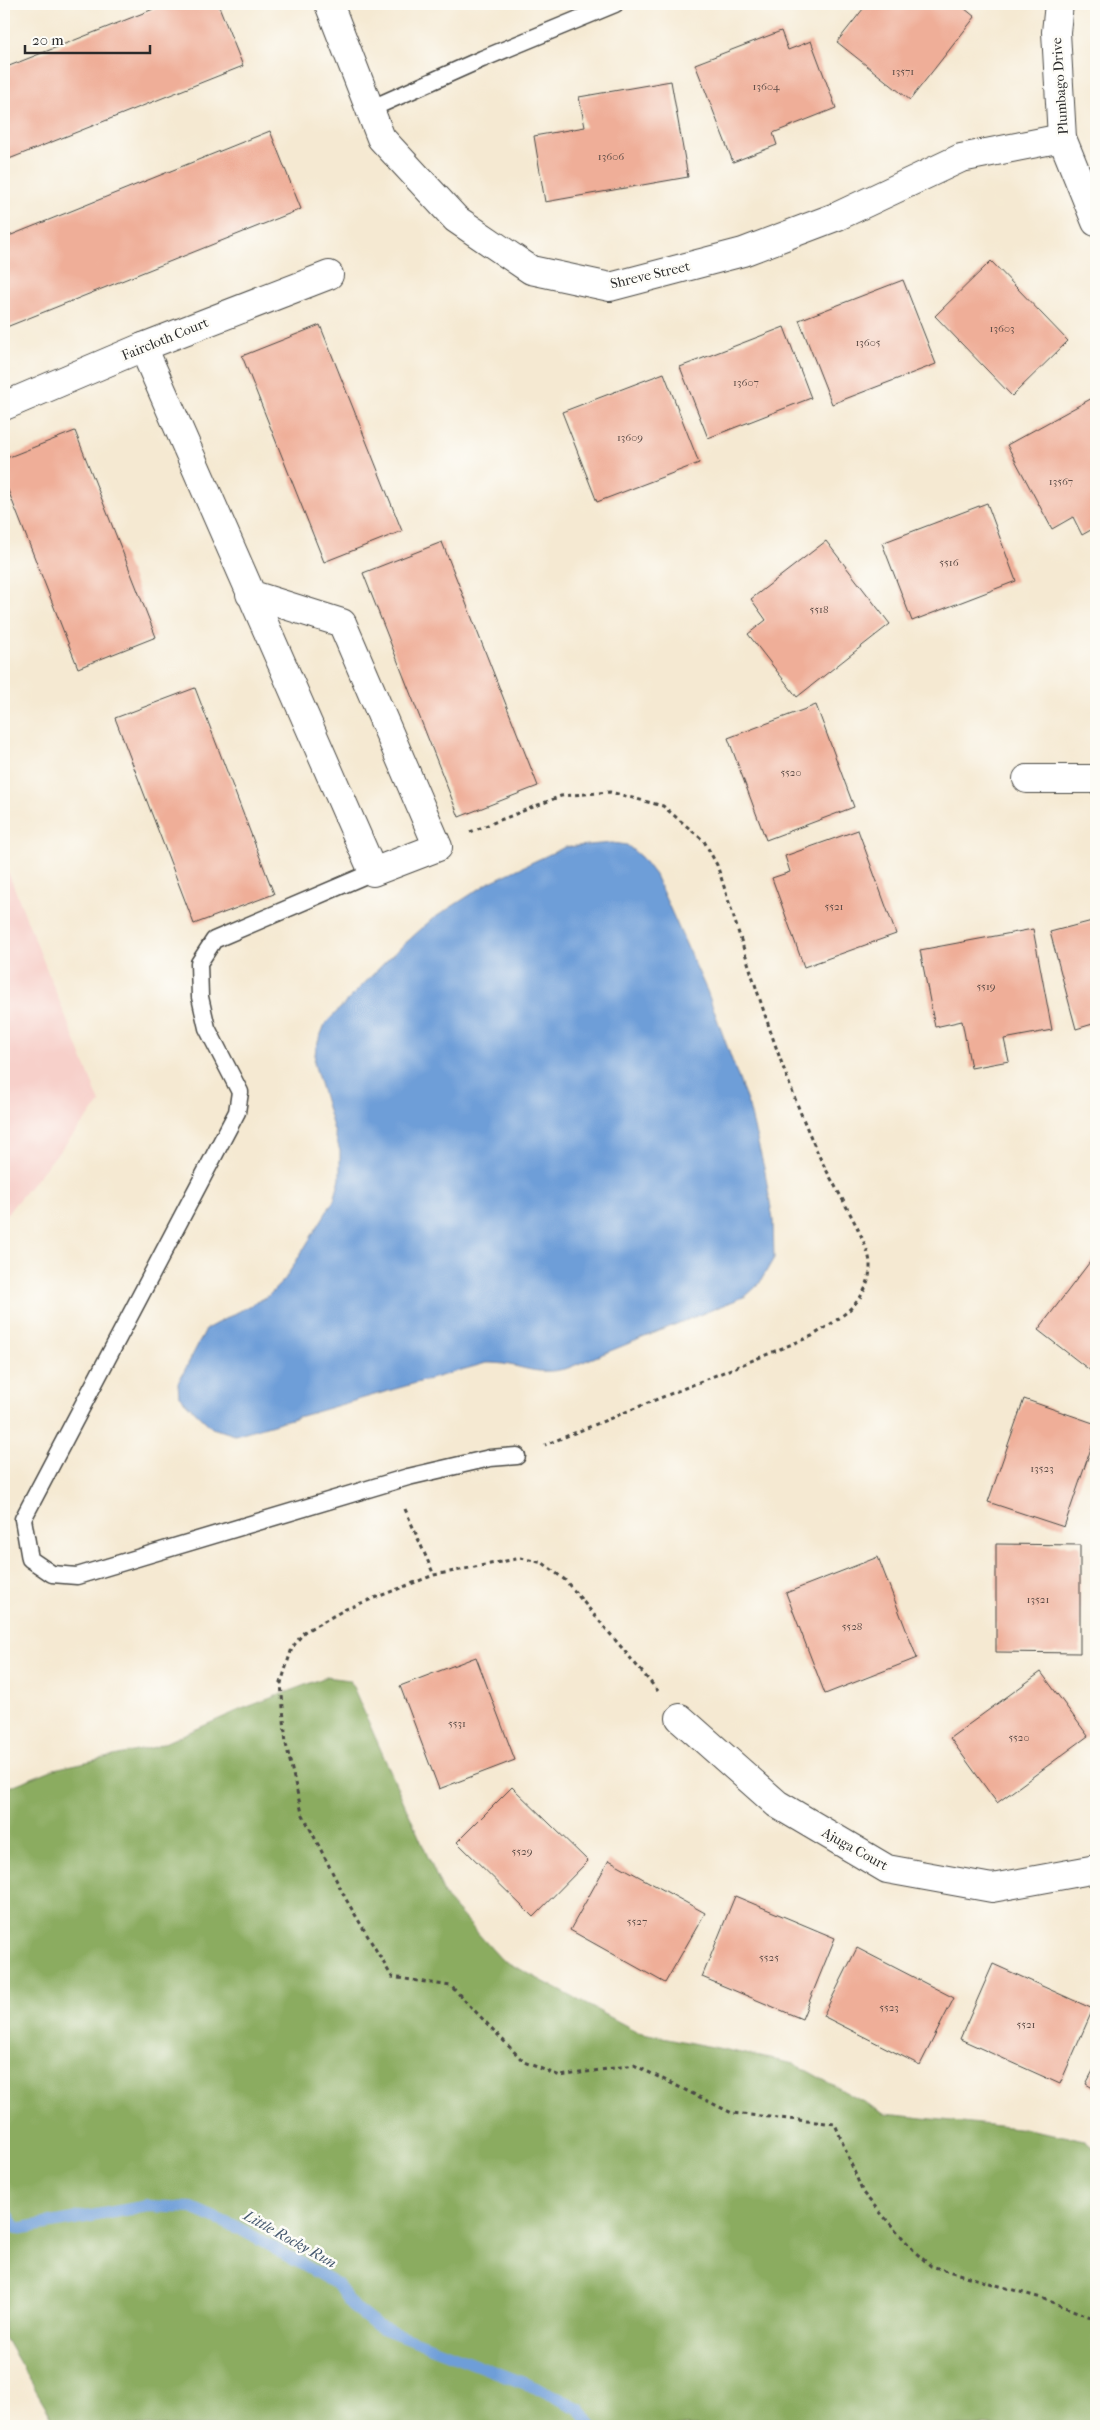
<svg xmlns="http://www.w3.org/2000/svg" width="1100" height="2430" viewBox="0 0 1100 2430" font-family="'IM FELL French Canon',serif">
<rect width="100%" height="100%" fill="#fdfcf7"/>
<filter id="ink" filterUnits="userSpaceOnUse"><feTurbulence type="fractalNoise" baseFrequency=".02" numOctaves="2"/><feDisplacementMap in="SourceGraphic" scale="10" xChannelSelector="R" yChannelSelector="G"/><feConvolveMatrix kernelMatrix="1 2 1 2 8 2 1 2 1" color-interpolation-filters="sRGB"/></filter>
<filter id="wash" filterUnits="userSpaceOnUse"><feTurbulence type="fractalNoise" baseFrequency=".0096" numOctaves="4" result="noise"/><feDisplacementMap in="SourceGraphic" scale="20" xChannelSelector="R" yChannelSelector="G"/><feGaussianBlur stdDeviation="1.12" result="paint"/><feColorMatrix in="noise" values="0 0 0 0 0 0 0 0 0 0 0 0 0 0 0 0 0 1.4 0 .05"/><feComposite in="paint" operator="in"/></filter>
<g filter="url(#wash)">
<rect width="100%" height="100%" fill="#f5e9d2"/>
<polygon fill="#f7d0ca" points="4,862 100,1103 4,1217"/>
<polygon fill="#8bac61" stroke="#5b6c46" points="326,1677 350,1680 446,1898 501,1959 638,2032 795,2064 885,2114 1027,2129 1085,2140 1096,2149 1096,2426 57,2426 4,2336 4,1789 54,1769 155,1747 242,1709"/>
<path fill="#6e9ed8" stroke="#4c6482" d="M612 843 627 845 641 857 655 875 707 991 749 1107 765 1172 773 1220 774 1258 759 1284 746 1296 568 1368C532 1378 520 1362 486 1363L235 1435 212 1428 179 1396 178 1383 206 1329 268 1296 285 1279 334 1200 340 1179V1151L314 1063 316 1047 325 1024 389 958 431 920 490 882 565 847Z"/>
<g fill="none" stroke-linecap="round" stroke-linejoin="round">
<polyline stroke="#6e9ed8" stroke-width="12" points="4,2209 17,2229 148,2206 192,2208 242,2230 337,2284 353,2307 377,2326 539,2389 580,2409 591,2426"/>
</g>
<g id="blocks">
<g fill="#efae98">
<polygon points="166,4 218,4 243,66 4,161 4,68"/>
<polygon points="867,4 959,4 975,17 910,100 837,42"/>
<polygon points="781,31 788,50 811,41 836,108 773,133 777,145 733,162 695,64"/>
<polygon points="671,81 688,177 545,202 534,136 585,127 579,97"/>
<polygon points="270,131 301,209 4,328 4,238"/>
<polygon points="991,261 1068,341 1012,396 935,316"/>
<polygon points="903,280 936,364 832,404 799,320"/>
<polygon points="320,325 402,531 324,562 242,356"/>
<polygon points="784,327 811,398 708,438 680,367"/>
<polygon points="664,373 699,463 597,502 562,412"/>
<polygon points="1096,396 1096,527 1082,535 1073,517 1052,529 1007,445"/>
<polygon points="75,431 156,637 78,668 4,480 4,459"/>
<polygon points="987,503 1016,581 912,621 882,543"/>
<polygon points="826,541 890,624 797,697 748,634 766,620 751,599"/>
<polygon points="442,542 538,786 459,817 363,573"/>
<polygon points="195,688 274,894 194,924 115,718"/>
<polygon points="816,705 854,807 766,840 728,738"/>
<polygon points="858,830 896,934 804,967 772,878 790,872 785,856"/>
<polygon points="1096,920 1096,1023 1076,1029 1050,932"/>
<polygon points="1033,929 1052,1030 1004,1039 1009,1061 971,1068 962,1021 935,1027 920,950"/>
<polygon points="1096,1254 1096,1375 1038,1330"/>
<polygon points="1024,1399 1096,1424 1096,1434 1064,1527 988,1502"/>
<polygon points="996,1544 1080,1545 1080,1653 996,1652"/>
<polygon points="878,1557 917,1658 825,1694 786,1593"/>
<polygon points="476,1657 515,1760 439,1789 400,1686"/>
<polygon points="1041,1672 1088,1736 997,1803 950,1738"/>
<polygon points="512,1787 588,1861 533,1917 457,1842"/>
<polygon points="609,1860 705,1913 665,1983 570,1930"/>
<polygon points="735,1896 835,1938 802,2019 702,1977"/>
<polygon points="857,1948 954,1998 920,2065 823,2016"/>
<polygon points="993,1964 1093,2009 1060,2084 960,2039"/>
<polygon points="1096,2065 1096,2090 1086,2084"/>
</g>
</g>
</g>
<g filter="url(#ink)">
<use href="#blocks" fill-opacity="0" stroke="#494844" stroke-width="1"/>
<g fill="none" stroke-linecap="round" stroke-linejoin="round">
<defs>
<g id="lane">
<polyline points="370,109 482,59 615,4"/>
<polyline points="373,872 214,940 199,963 200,997 207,1028 240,1092 237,1112 23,1519 30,1559 52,1574 77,1576 408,1477 490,1458 517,1456"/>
</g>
<g id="street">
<polyline points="329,4 381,138 456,219 531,270 610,287 743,252 838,216 961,158 1062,138"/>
<polyline points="1059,4 1056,32 1062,138 1096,222"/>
<polyline points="143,347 373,872 438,847 342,623 250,594"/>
<polyline points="4,406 143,347 329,275"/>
<polyline points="1027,779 1096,779"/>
<polyline points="680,1718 777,1804 887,1869 992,1888 1096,1869"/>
</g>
</defs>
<use href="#lane" stroke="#494844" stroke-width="19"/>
<use href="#street" stroke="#494844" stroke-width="30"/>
<g stroke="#494844" stroke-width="3" stroke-dasharray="4 4" stroke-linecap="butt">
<path d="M470 832 561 796 610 792 663 806 704 841 717 865C749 963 777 1064 820 1158 831 1181 870 1243 870 1264 871 1301 839 1319 812 1336L545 1445"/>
<polyline points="405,1509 434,1575"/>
<polyline points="658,1691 565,1580 543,1563 521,1558 434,1575 346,1609 304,1632 292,1648 281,1683 286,1744 302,1813 347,1901 392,1977 451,1986 524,2062 560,2076 634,2065 732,2113 835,2124 863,2193 916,2253 931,2266 1041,2298 1096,2319"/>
</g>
<use href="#lane" stroke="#fff" stroke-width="16"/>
<use href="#street" stroke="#fff" stroke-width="28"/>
</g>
</g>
<g text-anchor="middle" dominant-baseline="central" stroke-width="5" stroke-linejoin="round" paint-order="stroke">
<g font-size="11" fill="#5c4c46">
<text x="903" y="71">13571</text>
<text x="766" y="86">13604</text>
<text x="611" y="156">13606</text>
<text x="1002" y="328">13603</text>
<text x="868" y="342">13605</text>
<text x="746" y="382">13607</text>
<text x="630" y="437">13609</text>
<text x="1061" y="481">13567</text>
<text x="949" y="562">5516</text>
<text x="819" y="609">5518</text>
<text x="791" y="772">5520</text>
<text x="834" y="906">5521</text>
<text x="986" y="986">5519</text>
<text x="1042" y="1468">13523</text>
<text x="1038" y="1599">13521</text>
<text x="852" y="1626">5528</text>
<text x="457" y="1723">5531</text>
<text x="1019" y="1737">5520</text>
<text x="522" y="1851">5529</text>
<text x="637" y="1921">5527</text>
<text x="769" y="1957">5525</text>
<text x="889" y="2007">5523</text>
<text x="1026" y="2024">5521</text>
</g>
<g font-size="14" fill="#2b2b2b" stroke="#fdfcf7">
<text transform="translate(1060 86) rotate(-94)">Plumbago Drive</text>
<text transform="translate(650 275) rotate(-13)">Shreve Street</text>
<text transform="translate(165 339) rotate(-22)">Faircloth Court</text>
<text transform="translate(855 1849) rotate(29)">Ajuga Court</text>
</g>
<g font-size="15" font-style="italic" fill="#465970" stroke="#fdfcf7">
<text transform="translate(290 2239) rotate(29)">Little Rocky Run</text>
</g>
</g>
<rect width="1100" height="2430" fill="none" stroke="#fdfcf7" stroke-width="20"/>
<path d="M25 45v8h125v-8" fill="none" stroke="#2b2b2b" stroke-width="2.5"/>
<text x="32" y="45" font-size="15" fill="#2b2b2b" stroke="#fdfcf7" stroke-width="4" paint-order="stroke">20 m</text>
</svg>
